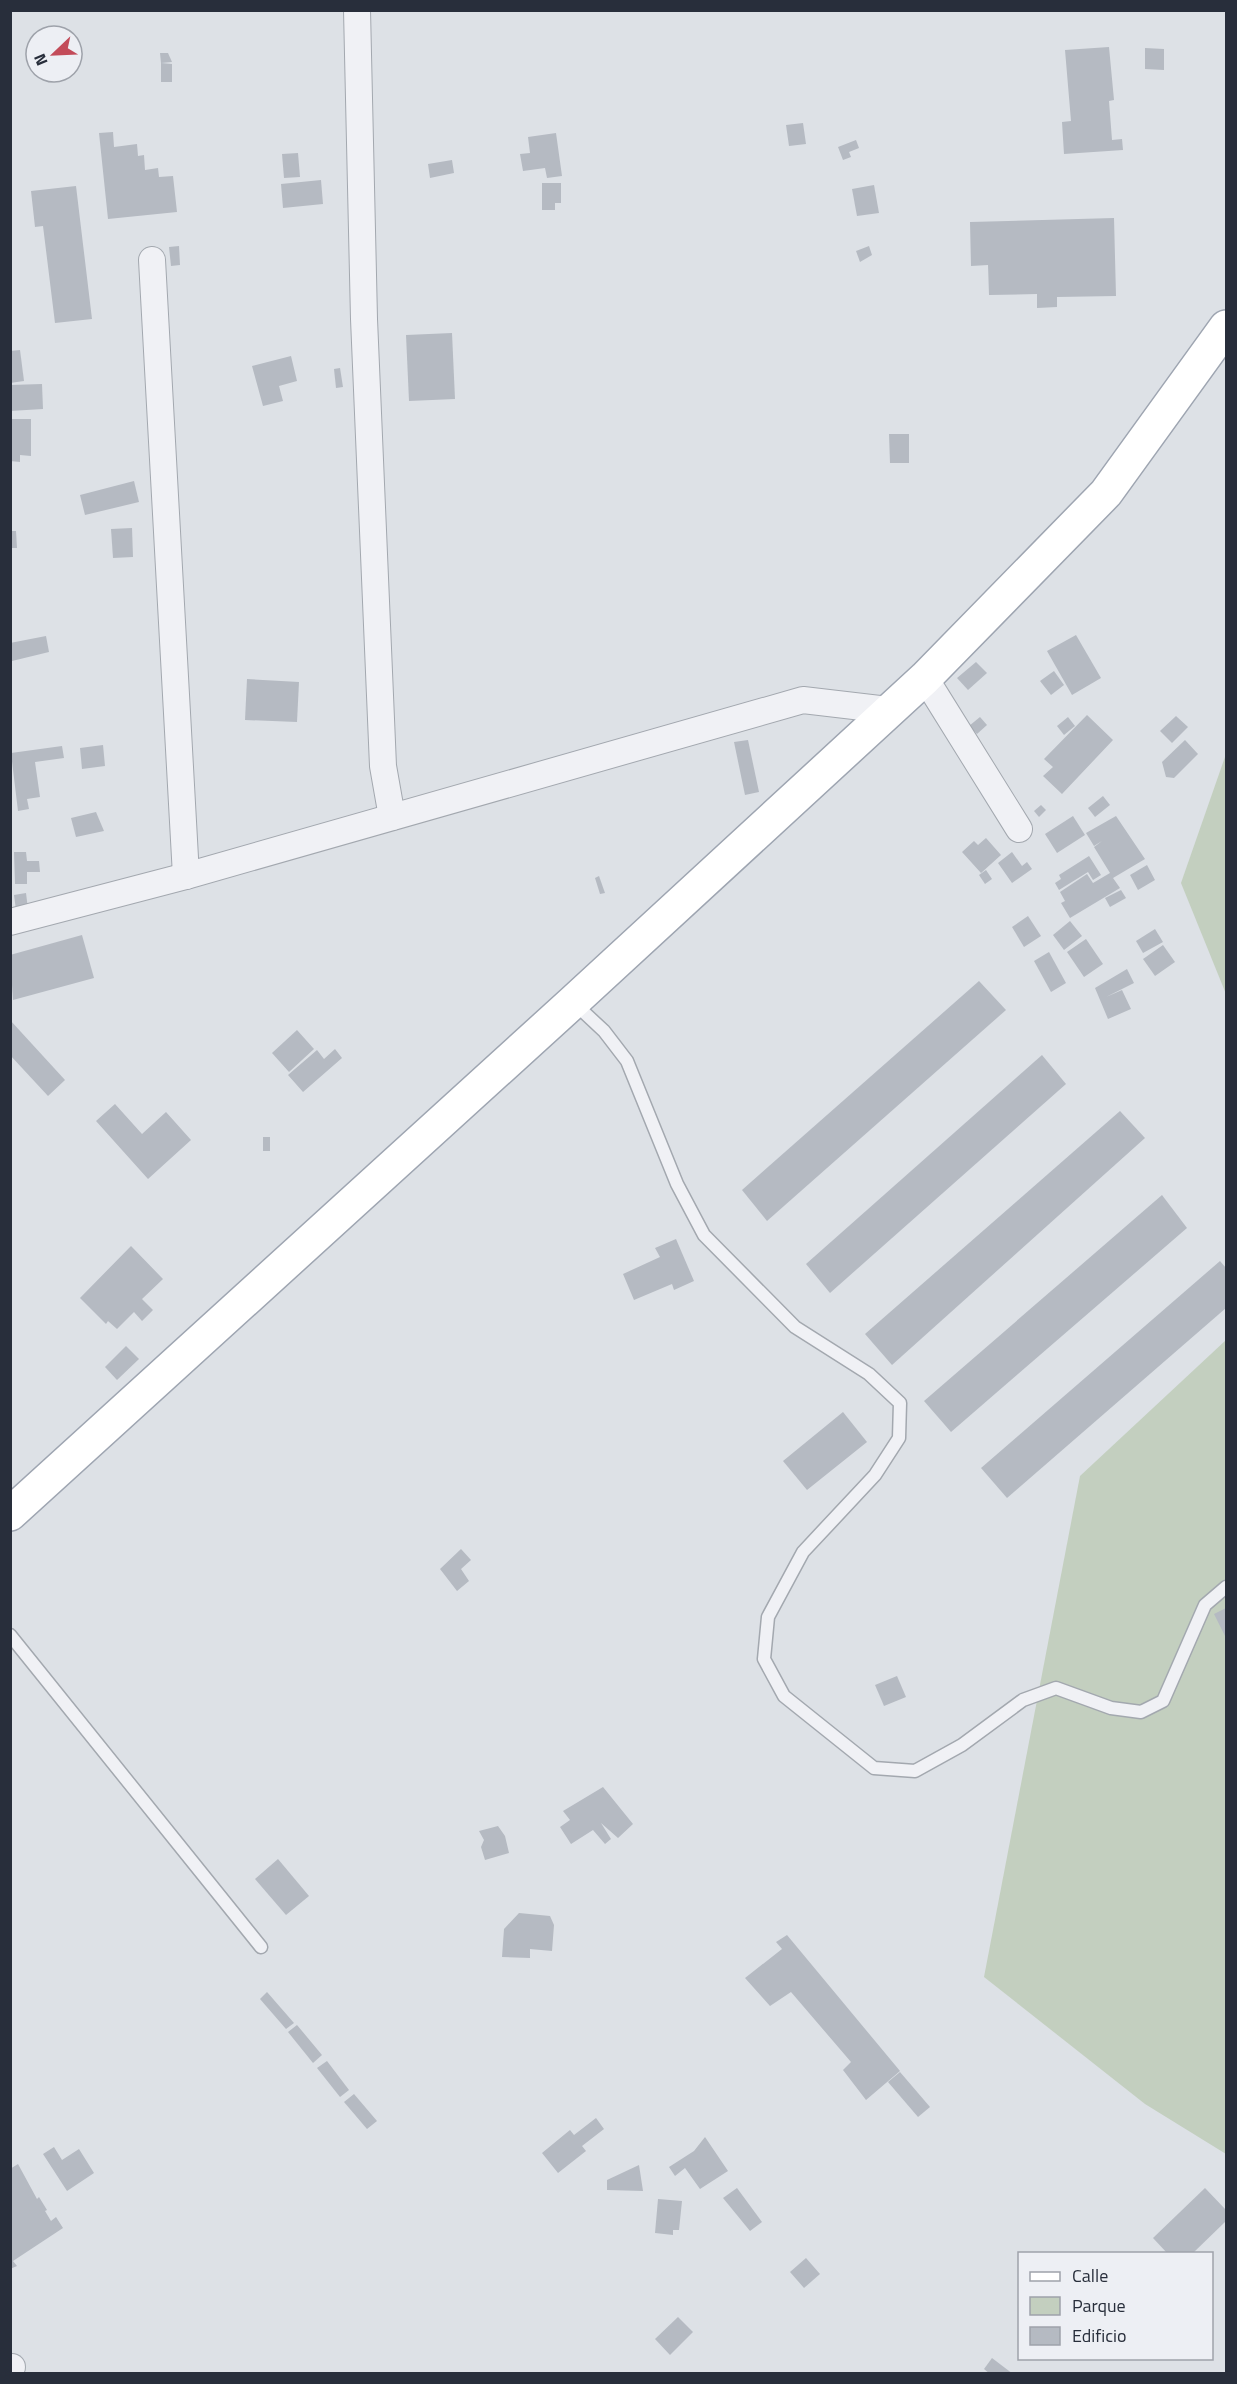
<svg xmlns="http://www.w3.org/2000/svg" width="1237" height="2384" viewBox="0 0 1237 2384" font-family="'Titillium Web',sans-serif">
<rect width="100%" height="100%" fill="#dde1e6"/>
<g fill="#c3cfbf">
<polygon points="1226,754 1226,994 1181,883"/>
<polygon points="1226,1340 1226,2154 1145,2104 984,1977 1080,1476"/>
</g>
<g fill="#b5bac2">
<polygon points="1109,47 1114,100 1109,101 1112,140 1122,139 1123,150 1064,154 1062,122 1071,121 1065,50"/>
<polygon points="1145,48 1164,49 1164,70 1145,69"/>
<polygon points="160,53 168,53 172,62 161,63"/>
<polygon points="161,63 172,64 172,82 161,82"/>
<polygon points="803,123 806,144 789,146 786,125"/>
<polygon points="113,132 114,147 137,144 138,156 144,155 145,170 158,168 159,177 173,176 177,212 108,219 99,133"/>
<polygon points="556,133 562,176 547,178 545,168 523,171 520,154 530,153 528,137"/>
<polygon points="856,140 859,148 849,152 851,157 843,160 838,147"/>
<polygon points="298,153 300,177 284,178 282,154"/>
<polygon points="452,160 454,173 430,178 428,164"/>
<polygon points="321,180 323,204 283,208 281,184"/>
<polygon points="542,183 561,183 561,203 555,203 555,210 542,210"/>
<polygon points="874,185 879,213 857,216 852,189"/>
<polygon points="76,186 92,319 55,323 43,226 35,227 31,191"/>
<polygon points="1114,218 1116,296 1057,297 1057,307 1037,308 1037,294 989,295 988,265 971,266 970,222"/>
<polygon points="179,246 180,265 171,266 169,247"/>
<polygon points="869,246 872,255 860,262 856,251"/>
<polygon points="452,333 455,399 409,401 406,335"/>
<polygon points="20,350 24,381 10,383 10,351"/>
<polygon points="291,356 297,381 279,386 283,401 263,406 252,366"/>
<polygon points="340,368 343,387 336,388 334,369"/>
<polygon points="42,384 43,409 10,411 10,385"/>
<polygon points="10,419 31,419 31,456 20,455 20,462 10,461"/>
<polygon points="889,434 909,434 909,463 890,463"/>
<polygon points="134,481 139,502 85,515 80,495"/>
<polygon points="132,528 133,557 113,558 111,529"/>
<polygon points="10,531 16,531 17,548 10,548"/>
<polygon points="1076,635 1101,678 1072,695 1047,651"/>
<polygon points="46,636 49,652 12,661 10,643"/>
<polygon points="976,662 987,673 968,690 957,678"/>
<polygon points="1054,671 1064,685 1051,695 1040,681"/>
<polygon points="247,679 299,682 297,722 245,720"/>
<polygon points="1087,715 1113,740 1062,794 1043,776 1053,767 1044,759"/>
<polygon points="1176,716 1188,727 1172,743 1160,731"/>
<polygon points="980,717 987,725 977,734 969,726"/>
<polygon points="1068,717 1075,726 1064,735 1057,726"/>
<polygon points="748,740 759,792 745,795 734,742"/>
<polygon points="1185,740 1198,754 1174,778 1166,777 1162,762"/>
<polygon points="103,745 105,766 82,769 80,748"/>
<polygon points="62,746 64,758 35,762 40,797 27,799 29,809 18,811 11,753"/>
<polygon points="1103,796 1110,805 1095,817 1088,808"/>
<polygon points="1041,805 1046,810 1039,817 1034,811"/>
<polygon points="96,812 104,831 76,837 71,818"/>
<polygon points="1073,816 1085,835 1057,853 1045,834"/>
<polygon points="1116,816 1145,859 1113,878 1120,888 1070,918 1061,903 1065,901 1060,892 1087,874 1093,883 1110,873 1094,847 1102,841 1094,846 1086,833"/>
<polygon points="986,838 1001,855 981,873 962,852 974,841 978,845"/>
<polygon points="14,852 26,852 27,861 39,861 40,872 27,872 27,884 15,884"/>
<polygon points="1012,852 1022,866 1027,862 1032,869 1012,883 998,863"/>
<polygon points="1089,856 1101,875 1093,880 1088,872 1059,890 1055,883 1061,879 1059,875"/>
<polygon points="1147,865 1155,880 1138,890 1130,875"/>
<polygon points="986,870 992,879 985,884 979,875"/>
<polygon points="599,876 605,893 600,894 595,878"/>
<polygon points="1121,890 1126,898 1110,907 1105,898"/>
<polygon points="26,893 28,909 16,910 14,895"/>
<polygon points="1028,916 1041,936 1024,947 1012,927"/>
<polygon points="1070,921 1082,936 1064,950 1053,935"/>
<polygon points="1155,929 1163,942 1143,953 1136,941"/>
<polygon points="82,935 94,978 13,1000 10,955"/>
<polygon points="1086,939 1103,964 1084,977 1067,952"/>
<polygon points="1163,945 1175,962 1155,976 1143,959"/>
<polygon points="1049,952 1066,983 1051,992 1034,961"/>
<polygon points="1127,969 1134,983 1106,997 1122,990 1131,1009 1108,1019 1095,988"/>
<polygon points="979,981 1006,1010 767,1221 742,1190"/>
<polygon points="10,1020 65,1080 48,1096 10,1055"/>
<polygon points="297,1030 314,1049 289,1072 272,1053"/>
<polygon points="335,1049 342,1058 303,1092 288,1075 317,1050 324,1059"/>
<polygon points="1042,1055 1066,1084 830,1293 806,1264"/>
<polygon points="115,1104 142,1134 166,1112 191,1140 148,1179 96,1121"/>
<polygon points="1120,1111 1145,1138 892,1365 865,1334"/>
<rect x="263" y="1137" width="7" height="14"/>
<polygon points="1162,1195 1187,1228 951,1432 924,1401"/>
<polygon points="676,1239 694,1281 674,1290 672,1284 634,1300 623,1274 660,1257 655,1248"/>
<polygon points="131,1246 163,1279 142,1299 153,1310 142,1321 134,1312 117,1329 108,1321 106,1324 80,1298"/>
<polygon points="1220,1261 1226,1268 1226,1308 1007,1498 981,1468"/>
<polygon points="126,1346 139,1359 117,1380 105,1367"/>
<polygon points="843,1412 867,1442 807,1490 783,1461"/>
<polygon points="461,1549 471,1560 461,1569 469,1581 457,1591 440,1569"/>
<polygon points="1226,1608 1226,1638 1214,1614"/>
<polygon points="897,1676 906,1697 884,1706 875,1685"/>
<polygon points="603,1787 633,1824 618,1838 601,1823 611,1839 605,1844 593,1830 571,1844 560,1827 570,1820 563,1811"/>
<polygon points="498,1826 505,1836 509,1853 485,1860 481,1847 484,1840 479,1831"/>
<polygon points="278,1859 309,1896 286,1915 255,1879"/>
<polygon points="519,1913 550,1916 554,1925 552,1951 530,1949 530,1958 502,1957 504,1929"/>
<polygon points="787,1935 900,2071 866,2100 843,2070 851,2062 791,1992 770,2006 745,1978 782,1949 776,1942"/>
<polygon points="267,1992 294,2023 286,2029 260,1999"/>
<polygon points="297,2025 322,2055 313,2063 288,2032"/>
<polygon points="327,2061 349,2090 340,2097 317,2068"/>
<polygon points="900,2072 930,2107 918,2117 888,2082"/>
<polygon points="354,2094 377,2121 367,2129 344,2102"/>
<polygon points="596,2118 604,2129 582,2146 586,2151 558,2173 542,2153 570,2130 574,2135"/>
<polygon points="705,2137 728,2171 700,2189 685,2168 675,2176 669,2167 694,2151"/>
<polygon points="54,2147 62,2160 79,2149 94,2173 67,2191 43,2154"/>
<polygon points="18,2164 37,2199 39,2197 47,2210 45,2211 51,2221 56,2217 63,2228 13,2261 17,2266 10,2269 10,2169"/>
<polygon points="639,2165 643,2191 607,2190 607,2180"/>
<polygon points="737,2188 762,2222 750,2231 723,2198"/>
<polygon points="1205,2188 1226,2210 1226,2221 1192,2254 1168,2254 1153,2238"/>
<polygon points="658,2199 682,2201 679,2230 673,2230 673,2235 655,2233"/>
<polygon points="806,2258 820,2274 804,2288 790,2272"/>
<polygon points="678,2317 693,2332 670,2355 655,2339"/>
<polygon points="992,2358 1013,2374 990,2374 984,2369"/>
</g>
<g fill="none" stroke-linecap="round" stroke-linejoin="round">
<defs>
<g id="lane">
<polyline points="574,1003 604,1031 627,1061 677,1184 704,1235 795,1327 869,1374 900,1403 899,1438 875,1475 803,1552 768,1617 764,1659 784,1696 874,1768 915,1771 962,1745 1023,1700 1056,1688 1111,1708 1141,1712 1163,1701 1205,1605 1226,1587"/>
<polyline points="10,1635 261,1947"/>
</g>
<g id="street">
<polyline points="357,10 364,319 383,766 392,817"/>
<polyline points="152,260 186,876"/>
<polyline points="925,678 1019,829"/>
<polyline points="10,922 186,876 803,700 888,710"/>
<polyline points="10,2367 12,2367"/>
</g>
<polyline id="primary" points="10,1514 573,1002 925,678 1106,493 1226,327"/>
</defs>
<use href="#lane" stroke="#a3a8af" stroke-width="15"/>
<use href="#street" stroke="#a3a8af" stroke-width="28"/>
<use href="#primary" stroke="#9ea5b1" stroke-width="36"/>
<use href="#lane" stroke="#f0f1f5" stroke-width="12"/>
<use href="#street" stroke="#f0f1f5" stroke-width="26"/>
<use href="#primary" stroke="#fff" stroke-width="33"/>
</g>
<rect width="1237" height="2384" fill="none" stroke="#282e3b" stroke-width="24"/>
<rect x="1018" y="2252" width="195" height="108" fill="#edeff4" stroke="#9ea2aa" stroke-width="1.5"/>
<rect x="1030" y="2272" width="30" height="9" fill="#ffffff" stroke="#9ea2aa" stroke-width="1.5"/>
<text x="1072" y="2282" font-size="18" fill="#282e3b">Calle</text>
<rect x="1030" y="2297" width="30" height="18" fill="#c3cfbf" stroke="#9ea2aa" stroke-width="1.5"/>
<text x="1072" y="2312" font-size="18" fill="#282e3b">Parque</text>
<rect x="1030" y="2327" width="30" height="18" fill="#b5bac2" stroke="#9ea2aa" stroke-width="1.5"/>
<text x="1072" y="2342" font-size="18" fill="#282e3b">Edificio</text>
<g transform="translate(54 54) rotate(247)"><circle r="28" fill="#edeff4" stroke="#9ea2aa" stroke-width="1.5"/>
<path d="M0-4.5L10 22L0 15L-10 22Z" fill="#c34b59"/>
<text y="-9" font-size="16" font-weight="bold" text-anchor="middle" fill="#282e3b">N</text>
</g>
</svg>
